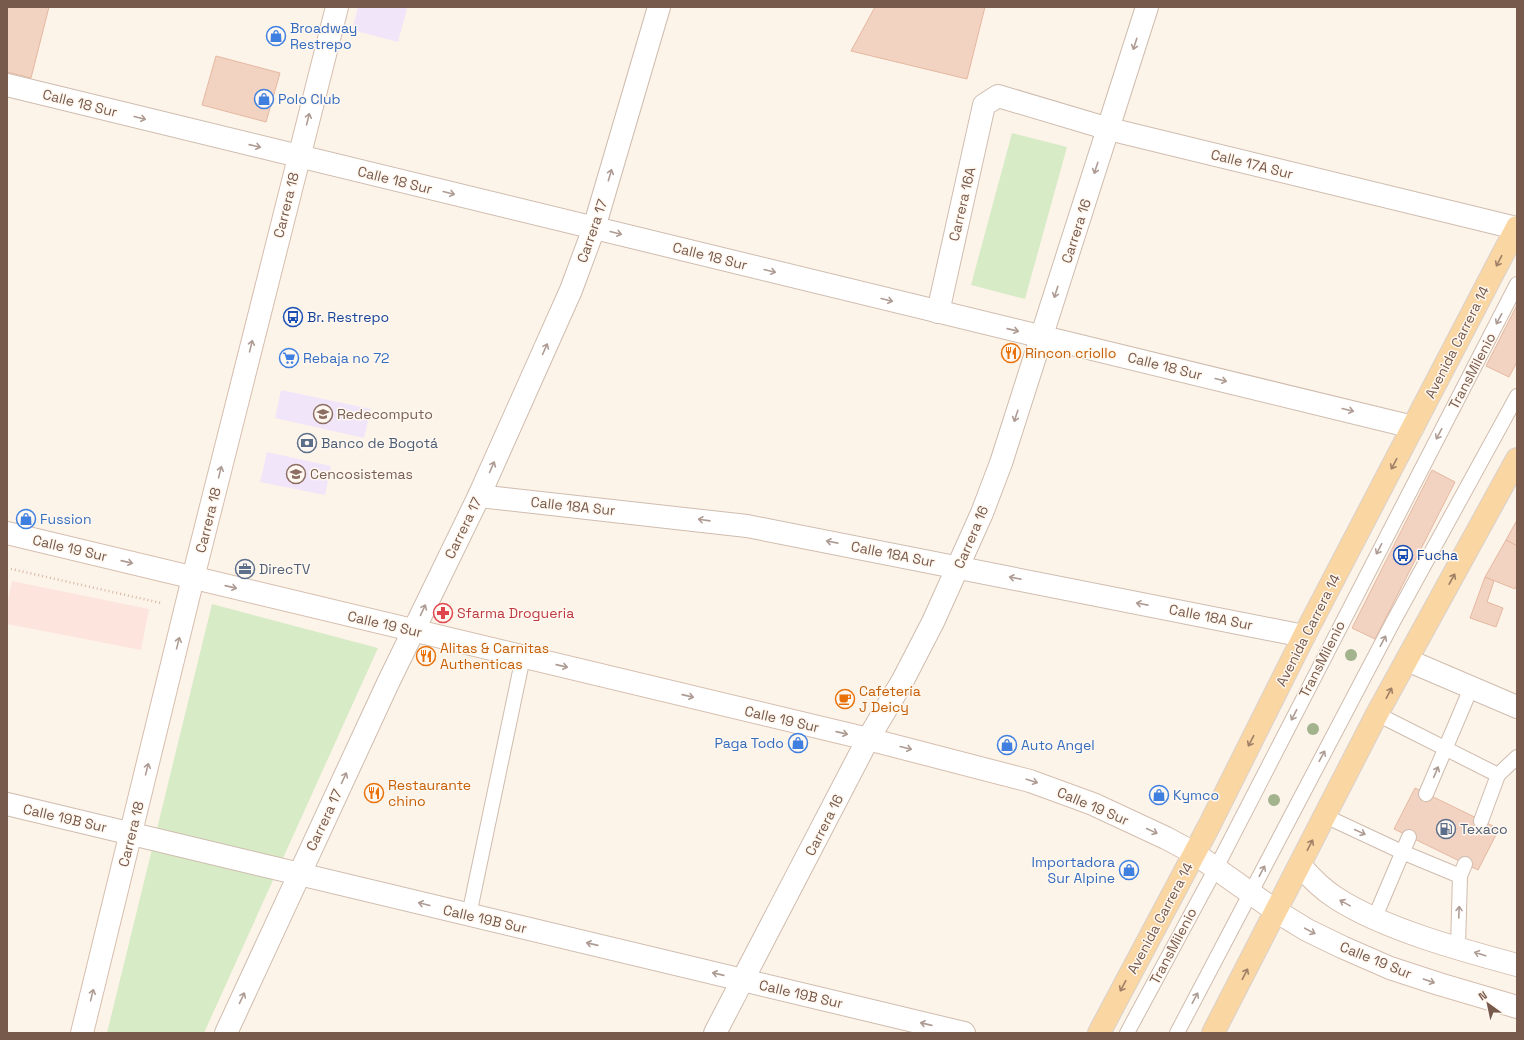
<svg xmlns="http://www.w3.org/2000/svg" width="1524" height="1040" viewBox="0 0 1524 1040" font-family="'Space Grotesk',sans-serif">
<rect width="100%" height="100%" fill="#fdf4e9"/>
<polygon fill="#fde5dd" points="12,581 149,609 141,650 7,624 7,605"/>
<g fill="#f1e6f9">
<polygon points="358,7 401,7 407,9 398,42 352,30"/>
<polygon points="281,390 371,409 364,438 275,418"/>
<polygon points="267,452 331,466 325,495 260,482"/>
</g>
<g fill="#d7ebc7">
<polygon points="1012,133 1067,147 1025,299 971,285"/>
<polygon points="212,604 378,648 204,1033 107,1033"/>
</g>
<g fill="#f2d2c1" stroke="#e5b8a1">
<polygon points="7,7 49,7 31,78 7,72"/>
<polygon points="875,7 985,7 967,79 851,51"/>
<polygon points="216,56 280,73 266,122 202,105"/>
<polygon points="1517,305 1517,362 1509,377 1486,366"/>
<polygon points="1432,470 1455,482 1375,639 1352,628"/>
<polygon points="1517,520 1517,546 1506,540"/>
<polygon points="1506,540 1517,546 1517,585 1515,589 1485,577"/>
<polygon points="1485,577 1494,581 1487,602 1503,608 1496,627 1470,618"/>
<polygon points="1415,788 1499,829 1478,870 1394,829"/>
</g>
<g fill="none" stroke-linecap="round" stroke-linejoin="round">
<defs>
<g id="lane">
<polyline points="1377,714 1498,775"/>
<polyline points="1426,794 1471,688"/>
<polyline points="1325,816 1402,852 1460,876"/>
<polyline points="1481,821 1498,775 1517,757"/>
<polyline points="469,915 523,657"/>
<polyline points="1375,917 1409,837"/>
<polyline points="1458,947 1460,876 1465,864"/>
<polyline points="1127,1033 1216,868 1517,284"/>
<polyline points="1177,1033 1393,622 1517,396"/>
</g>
<g id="street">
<polyline points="7,85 1413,427"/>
<polyline points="938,312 984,105 998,96 1109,129 1516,228"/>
<polyline points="479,496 747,526 1304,636"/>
<polyline points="1407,660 1517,707"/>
<polyline points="7,804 964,1033"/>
<polyline points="226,1033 388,683 479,496 571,290 594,228 659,7"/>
<polyline points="715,1033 868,739 902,682 933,622 982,513 1001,463 1147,7"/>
</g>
<g id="secondary">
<polyline points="7,533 868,739 1030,781 1093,804 1166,838 1194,853 1276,911 1307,930 1342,947 1390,968 1439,984 1517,1007"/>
<path d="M1300 865C1310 877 1322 889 1336 898 1384 929 1461 950 1517 965"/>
<polyline points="82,1033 193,578 337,7"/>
</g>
<g id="primary">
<polyline points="1099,1033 1209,826 1304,636 1517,227"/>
<polyline points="1213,1033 1377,714 1517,459"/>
</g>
</defs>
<use href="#lane" stroke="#cfbcae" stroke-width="16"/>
<use href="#street" stroke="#cfbcae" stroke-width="24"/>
<use href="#secondary" stroke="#d5beae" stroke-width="24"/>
<use href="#primary" stroke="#d9d1cd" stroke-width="24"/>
<polyline stroke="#d8b5a3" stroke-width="2.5" stroke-dasharray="1 3" stroke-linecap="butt" points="7,568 161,603"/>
<use href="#lane" stroke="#fff" stroke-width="14"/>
<use href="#street" stroke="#fff" stroke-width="22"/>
<use href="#secondary" stroke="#fff" stroke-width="22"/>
<use href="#primary" stroke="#fad6a3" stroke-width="22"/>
</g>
<g fill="#a2b38e">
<circle cx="1351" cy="655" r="6"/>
<circle cx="1313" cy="729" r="6"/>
<circle cx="1274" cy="800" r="6"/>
</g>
<defs><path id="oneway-shaft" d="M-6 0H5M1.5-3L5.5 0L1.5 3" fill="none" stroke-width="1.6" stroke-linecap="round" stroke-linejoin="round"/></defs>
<g stroke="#ae9c94">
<use href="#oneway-shaft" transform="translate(1135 44) rotate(108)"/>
<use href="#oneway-shaft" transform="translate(140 118) rotate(14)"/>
<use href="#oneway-shaft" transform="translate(308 119) rotate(-76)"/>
<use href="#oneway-shaft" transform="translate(255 146) rotate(13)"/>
<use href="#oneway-shaft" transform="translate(1096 168) rotate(108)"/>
<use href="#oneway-shaft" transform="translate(610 175) rotate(-74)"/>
<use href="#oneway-shaft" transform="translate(449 193) rotate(14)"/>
<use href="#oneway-shaft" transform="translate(616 233) rotate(14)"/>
<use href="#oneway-shaft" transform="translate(770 271) rotate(14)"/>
<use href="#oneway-shaft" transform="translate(1056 292) rotate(108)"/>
<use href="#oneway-shaft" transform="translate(887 300) rotate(14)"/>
<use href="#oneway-shaft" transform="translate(1499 319) rotate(118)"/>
<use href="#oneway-shaft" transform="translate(1013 330) rotate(13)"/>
<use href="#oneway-shaft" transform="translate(251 346) rotate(-76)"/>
<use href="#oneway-shaft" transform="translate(545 349) rotate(-66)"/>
<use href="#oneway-shaft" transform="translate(1221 380) rotate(14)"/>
<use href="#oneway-shaft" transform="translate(1348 410) rotate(14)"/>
<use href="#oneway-shaft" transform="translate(1016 416) rotate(108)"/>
<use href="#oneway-shaft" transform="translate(1439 434) rotate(118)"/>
<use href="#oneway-shaft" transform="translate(492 467) rotate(-66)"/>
<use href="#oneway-shaft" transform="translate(220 472) rotate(-76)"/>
<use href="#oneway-shaft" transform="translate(704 520) rotate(-172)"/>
<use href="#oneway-shaft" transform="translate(832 542) rotate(-169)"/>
<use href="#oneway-shaft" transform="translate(1379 549) rotate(118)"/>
<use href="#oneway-shaft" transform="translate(127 562) rotate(13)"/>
<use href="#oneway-shaft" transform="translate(1015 578) rotate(-169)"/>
<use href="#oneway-shaft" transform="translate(231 587) rotate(13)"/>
<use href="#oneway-shaft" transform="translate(1142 604) rotate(-169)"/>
<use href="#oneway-shaft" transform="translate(423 610) rotate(-65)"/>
<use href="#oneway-shaft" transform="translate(1383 641) rotate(-62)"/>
<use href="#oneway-shaft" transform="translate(178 643) rotate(-76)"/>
<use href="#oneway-shaft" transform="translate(562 666) rotate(13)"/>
<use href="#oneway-shaft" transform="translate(688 696) rotate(13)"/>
<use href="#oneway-shaft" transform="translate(1294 715) rotate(117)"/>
<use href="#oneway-shaft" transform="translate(842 733) rotate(13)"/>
<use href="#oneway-shaft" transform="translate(906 748) rotate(14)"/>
<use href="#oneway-shaft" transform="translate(1322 756) rotate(-62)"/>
<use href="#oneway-shaft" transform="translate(147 769) rotate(-76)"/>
<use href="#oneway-shaft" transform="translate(1436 772) rotate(-67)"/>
<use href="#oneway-shaft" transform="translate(344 778) rotate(-65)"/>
<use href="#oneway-shaft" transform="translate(1032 781) rotate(18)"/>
<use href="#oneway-shaft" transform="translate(1152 831) rotate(25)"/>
<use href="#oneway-shaft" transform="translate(1360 832) rotate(25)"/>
<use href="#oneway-shaft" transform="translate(1262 871) rotate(-62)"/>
<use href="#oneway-shaft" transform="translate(1345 903) rotate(-151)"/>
<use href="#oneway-shaft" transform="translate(424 904) rotate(-166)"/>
<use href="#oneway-shaft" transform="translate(1459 912) rotate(-88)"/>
<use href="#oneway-shaft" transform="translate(1310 931) rotate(28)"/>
<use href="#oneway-shaft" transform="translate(592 944) rotate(-167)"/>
<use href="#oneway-shaft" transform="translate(1480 954) rotate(-162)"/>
<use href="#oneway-shaft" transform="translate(718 974) rotate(-167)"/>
<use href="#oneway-shaft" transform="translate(1429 981) rotate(19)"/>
<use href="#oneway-shaft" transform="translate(92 995) rotate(-76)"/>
<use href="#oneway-shaft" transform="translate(242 998) rotate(-65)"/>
<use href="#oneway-shaft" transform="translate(1195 998) rotate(-62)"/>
<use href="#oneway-shaft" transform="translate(926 1024) rotate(-167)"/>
</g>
<g stroke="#9f7f66">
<use href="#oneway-shaft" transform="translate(1499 261) rotate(117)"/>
<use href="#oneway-shaft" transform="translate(1394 464) rotate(118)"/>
<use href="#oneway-shaft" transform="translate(1452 579) rotate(-61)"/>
<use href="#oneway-shaft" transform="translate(1389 693) rotate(-62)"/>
<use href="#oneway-shaft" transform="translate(1251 741) rotate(117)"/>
<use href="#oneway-shaft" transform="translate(1310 845) rotate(-63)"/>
<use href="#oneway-shaft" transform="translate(1245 974) rotate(-63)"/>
<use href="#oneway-shaft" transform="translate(1123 986) rotate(118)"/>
</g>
<defs>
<symbol id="shop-ring" viewBox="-11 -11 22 22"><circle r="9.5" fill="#fff8f0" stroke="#3f7fe0" stroke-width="1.5"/><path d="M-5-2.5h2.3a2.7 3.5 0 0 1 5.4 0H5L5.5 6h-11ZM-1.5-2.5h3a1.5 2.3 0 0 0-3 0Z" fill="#3f7fe0"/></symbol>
<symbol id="bus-ring" viewBox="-11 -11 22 22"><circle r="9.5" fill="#fff8f0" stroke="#1a4fb4" stroke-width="1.5"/><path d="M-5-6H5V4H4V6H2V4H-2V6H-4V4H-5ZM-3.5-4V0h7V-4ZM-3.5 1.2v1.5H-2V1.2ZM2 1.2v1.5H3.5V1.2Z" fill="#1a4fb4"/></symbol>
<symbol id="restaurant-ring" viewBox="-11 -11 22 22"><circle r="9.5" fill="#fff8f0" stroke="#e8710a" stroke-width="1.5"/><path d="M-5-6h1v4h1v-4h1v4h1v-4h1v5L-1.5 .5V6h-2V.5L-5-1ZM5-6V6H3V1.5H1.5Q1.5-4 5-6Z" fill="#e8710a"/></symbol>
<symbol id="supermarket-ring" viewBox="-11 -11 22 22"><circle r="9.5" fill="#fff8f0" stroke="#3f7fe0" stroke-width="1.5"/><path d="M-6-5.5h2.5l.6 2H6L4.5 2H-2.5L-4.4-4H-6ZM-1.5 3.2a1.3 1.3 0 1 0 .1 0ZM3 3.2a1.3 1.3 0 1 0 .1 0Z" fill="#3f7fe0"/></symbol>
<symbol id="university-ring" viewBox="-11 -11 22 22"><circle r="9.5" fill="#fff8f0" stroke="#8d6e63" stroke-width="1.5"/><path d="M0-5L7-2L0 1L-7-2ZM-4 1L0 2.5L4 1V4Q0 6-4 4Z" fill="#8d6e63"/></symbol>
<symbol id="bank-ring" viewBox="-11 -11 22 22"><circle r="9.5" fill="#fff8f0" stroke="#5c6f8a" stroke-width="1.5"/><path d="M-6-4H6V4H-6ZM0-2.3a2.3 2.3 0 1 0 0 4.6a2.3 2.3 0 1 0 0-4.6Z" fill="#5c6f8a"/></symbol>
<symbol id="office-ring" viewBox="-11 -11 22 22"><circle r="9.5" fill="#fff8f0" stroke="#5c6f8a" stroke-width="1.5"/><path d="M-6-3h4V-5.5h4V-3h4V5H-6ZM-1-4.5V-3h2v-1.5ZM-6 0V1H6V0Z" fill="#5c6f8a"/></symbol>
<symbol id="pharmacy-ring" viewBox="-11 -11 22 22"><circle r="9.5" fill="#fff8f0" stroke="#e0444e" stroke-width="1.5"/><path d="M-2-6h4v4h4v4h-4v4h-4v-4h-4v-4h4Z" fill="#e0444e"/></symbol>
<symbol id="cafe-ring" viewBox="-11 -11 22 22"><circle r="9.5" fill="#fff8f0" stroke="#e8710a" stroke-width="1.5"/><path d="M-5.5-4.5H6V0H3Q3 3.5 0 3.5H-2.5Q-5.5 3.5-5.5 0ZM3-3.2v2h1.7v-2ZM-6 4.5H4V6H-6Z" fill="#e8710a"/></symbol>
<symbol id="fuel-ring" viewBox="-11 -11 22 22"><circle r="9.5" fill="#fff8f0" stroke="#5c6f8a" stroke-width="1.5"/><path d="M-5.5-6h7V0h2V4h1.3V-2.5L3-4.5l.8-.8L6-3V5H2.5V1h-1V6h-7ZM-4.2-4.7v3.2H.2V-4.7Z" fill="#5c6f8a"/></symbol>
</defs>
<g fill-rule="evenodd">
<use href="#shop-ring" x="265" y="25" width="22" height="22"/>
<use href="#shop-ring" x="253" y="88" width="22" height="22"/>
<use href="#bus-ring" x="282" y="306" width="22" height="22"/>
<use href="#restaurant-ring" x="1000" y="342" width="22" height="22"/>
<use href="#supermarket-ring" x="278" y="347" width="22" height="22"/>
<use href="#university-ring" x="312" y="403" width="22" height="22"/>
<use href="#bank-ring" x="296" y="432" width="22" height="22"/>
<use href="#university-ring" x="285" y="463" width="22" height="22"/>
<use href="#shop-ring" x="15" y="508" width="22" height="22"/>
<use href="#bus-ring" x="1392" y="544" width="22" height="22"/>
<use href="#office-ring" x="234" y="558" width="22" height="22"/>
<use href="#pharmacy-ring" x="432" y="602" width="22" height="22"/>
<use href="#restaurant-ring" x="415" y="645" width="22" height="22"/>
<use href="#cafe-ring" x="834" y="688" width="22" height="22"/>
<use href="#shop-ring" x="787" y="732" width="22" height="22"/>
<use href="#shop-ring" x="996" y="734" width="22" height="22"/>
<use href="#restaurant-ring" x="363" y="782" width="22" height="22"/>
<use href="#shop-ring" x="1148" y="784" width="22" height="22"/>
<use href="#fuel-ring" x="1435" y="818" width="22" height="22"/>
<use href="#shop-ring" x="1118" y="859" width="22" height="22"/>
</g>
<g text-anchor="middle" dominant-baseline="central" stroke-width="3" stroke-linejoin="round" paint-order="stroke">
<g font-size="14" fill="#366cbe" stroke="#fff8f0" text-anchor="start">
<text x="290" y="28">Broadway<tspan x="290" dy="16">Restrepo</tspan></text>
<text x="278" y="99">Polo Club</text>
<text x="303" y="358">Rebaja no 72</text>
<text x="40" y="519">Fussion</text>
<text x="784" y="743" text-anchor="end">Paga Todo</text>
<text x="1021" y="745">Auto Angel</text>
<text x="1173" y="795">Kymco</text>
<text x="1115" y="862" text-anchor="end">Importadora<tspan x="1115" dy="16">Sur Alpine</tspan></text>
</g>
<g font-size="14" fill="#785a4c" stroke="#fff8f0">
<text transform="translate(80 103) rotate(14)">Calle 18 Sur</text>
<text transform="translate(1252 164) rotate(14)">Calle 17A Sur</text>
<text transform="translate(395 180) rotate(14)">Calle 18 Sur</text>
<text transform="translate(962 204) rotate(-77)">Carrera 16A</text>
<text transform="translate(286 205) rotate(-76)">Carrera 18</text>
<text transform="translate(592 231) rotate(-71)">Carrera 17</text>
<text transform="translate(1076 231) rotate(-72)">Carrera 16</text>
<text transform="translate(710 256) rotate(14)">Calle 18 Sur</text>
<text transform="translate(1457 342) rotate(-63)">Avenida Carrera 14</text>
<text transform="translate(1165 366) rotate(14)">Calle 18 Sur</text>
<text transform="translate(1472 371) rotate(-62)">TransMilenio</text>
<text transform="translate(573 506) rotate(6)">Calle 18A Sur</text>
<text transform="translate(208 520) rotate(-76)">Carrera 18</text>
<text transform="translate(463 528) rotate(-64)">Carrera 17</text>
<text transform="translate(971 537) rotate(-67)">Carrera 16</text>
<text transform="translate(70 548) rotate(13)">Calle 19 Sur</text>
<text transform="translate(893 554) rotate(11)">Calle 18A Sur</text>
<text transform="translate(1211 617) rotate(11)">Calle 18A Sur</text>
<text transform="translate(385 624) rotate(13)">Calle 19 Sur</text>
<text transform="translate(1308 630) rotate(-63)">Avenida Carrera 14</text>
<text transform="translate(1322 659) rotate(-63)">TransMilenio</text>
<text transform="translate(782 719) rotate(13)">Calle 19 Sur</text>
<text transform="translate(1093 806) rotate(23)">Calle 19 Sur</text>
<text transform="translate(65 818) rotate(13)">Calle 19B Sur</text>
<text transform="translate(324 820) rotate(-65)">Carrera 17</text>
<text transform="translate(824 825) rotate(-63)">Carrera 16</text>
<text transform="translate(131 834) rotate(-76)">Carrera 18</text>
<text transform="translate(1160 918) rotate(-62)">Avenida Carrera 14</text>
<text transform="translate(485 919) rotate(13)">Calle 19B Sur</text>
<text transform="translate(1173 946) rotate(-62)">TransMilenio</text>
<text transform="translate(1376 960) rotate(22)">Calle 19 Sur</text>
<text transform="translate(801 994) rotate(13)">Calle 19B Sur</text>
</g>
<g font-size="14" fill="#164399" stroke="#fff8f0" text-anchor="start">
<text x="307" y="317">Br. Restrepo</text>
<text x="1417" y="555">Fucha</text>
</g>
<g font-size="14" fill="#c56008" stroke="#fff8f0" text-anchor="start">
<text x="1025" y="353">Rincon criollo</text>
<text x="440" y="648">Alitas &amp; Carnitas<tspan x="440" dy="16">Authenticas</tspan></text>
<text x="859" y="691">Cafetería<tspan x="859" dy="16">J Deicy</tspan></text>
<text x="388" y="785">Restaurante<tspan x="388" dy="16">chino</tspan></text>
</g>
<g font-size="14" fill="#785e54" stroke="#fff8f0" text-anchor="start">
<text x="337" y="414">Redecomputo</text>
<text x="310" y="474">Cencosistemas</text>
</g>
<g font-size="14" fill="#4e5e75" stroke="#fff8f0" text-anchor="start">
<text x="321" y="443">Banco de Bogotá</text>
<text x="259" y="569">DirecTV</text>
<text x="1460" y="829">Texaco</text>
</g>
<g font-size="14" fill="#be3a42" stroke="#fff8f0" text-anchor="start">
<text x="457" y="613">Sfarma Drogueria</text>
</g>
</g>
<rect width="1524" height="1040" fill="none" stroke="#785a4c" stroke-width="16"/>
<g transform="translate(1488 1004) rotate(327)" stroke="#fff8f0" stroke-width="3" paint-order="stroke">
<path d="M0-3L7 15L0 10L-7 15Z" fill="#785a4c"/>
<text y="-6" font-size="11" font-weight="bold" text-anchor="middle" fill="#785a4c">N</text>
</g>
</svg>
